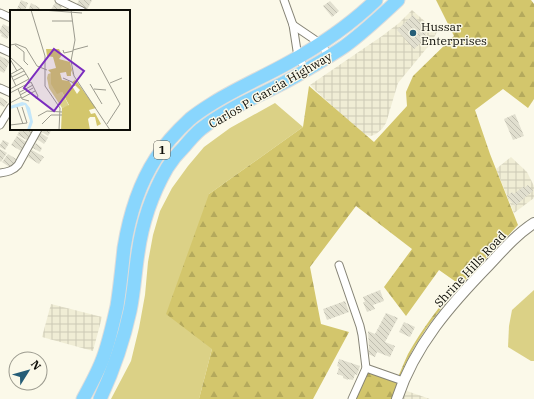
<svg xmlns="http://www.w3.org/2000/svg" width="534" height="399" viewBox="0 0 534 399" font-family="'IBM Plex Serif',serif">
<defs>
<pattern id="industrial-grid" width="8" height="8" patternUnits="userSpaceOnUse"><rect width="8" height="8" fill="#f0edd5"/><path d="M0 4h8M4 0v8" fill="none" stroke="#cdcab5"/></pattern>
<pattern id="forest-firs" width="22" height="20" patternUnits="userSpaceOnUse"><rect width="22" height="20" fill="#d3c66c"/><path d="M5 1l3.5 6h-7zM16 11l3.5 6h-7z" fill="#b4a95c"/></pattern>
<pattern id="building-back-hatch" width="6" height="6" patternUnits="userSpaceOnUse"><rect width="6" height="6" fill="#e1dfcf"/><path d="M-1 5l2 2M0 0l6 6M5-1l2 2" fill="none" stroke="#c0beb0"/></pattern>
</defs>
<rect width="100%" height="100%" fill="#fbf9e9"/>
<g fill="url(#industrial-grid)">
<polygon points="412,10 437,32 431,43 398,83 386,123 382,129 376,134 371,136 362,134 310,85 382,36 399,23"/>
<polygon points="511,157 527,172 534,186 534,198 514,213 496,169"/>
<polygon points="51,304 102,317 93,351 42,337"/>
<polygon points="404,390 430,399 402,399"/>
</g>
<g fill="#dbd186">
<polygon points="275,103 303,127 209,194 212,349 199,399 111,399 131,361 139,328 145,295 148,262 153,235 160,211 172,188 188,166 204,147 230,128"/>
<polygon points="534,290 534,361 531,361 508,347 509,326 512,310"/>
</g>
<path fill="url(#forest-firs)" d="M436 0H531L534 4V99L528 108 503 89 475 110 490 154 518 225C479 267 435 307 408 359 401 371 397 386 393 399H352L366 368 397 379C401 371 404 362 408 354 422 329 440 305 459 284L439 270 406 316 384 287 412 249 356 206 310 267 321 324 349 332 313 399H199L212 349 166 314 209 194 303 127 309 86 374 142 407 106 406 92 413 76 454 36Z"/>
<g fill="url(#building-back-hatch)">
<polygon points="21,0 28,3 25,10 23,9 23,11 17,9"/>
<polygon points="79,0 92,0 87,10 77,4"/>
<polygon points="330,1 339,11 332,17 323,6"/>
<polygon points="31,3 40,8 38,11 28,11"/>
<polygon points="55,3 62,6 60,11 50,11"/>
<polygon points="413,15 428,32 425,34 427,37 414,49 397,30"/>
<polygon points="3,24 11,28 11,31 7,39 1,36 2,34 0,33 0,30"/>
<polygon points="0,56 10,61 4,73 0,71"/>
<polygon points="0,97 8,102 4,107 0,105"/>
<polygon points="515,114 524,136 513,140 504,119"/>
<polygon points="21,129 33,129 27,140 17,135"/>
<polygon points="43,129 52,129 48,136 42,132"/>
<polygon points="41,133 48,138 44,144 37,139"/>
<polygon points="17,136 28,143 23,152 11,145"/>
<polygon points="3,140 9,143 5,150 0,147 0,145"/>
<polygon points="36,143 42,148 40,152 33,148"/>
<polygon points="0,149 7,153 1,162 0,161"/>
<polygon points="32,150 44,157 39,164 28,157"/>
<polygon points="8,154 16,159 11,168 2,162"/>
<polygon points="528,185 533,191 515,206 507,196 512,192 514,194 524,186 524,188"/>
<polygon points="380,290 384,301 373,305 375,309 367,312 363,302 365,302 363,297"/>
<polygon points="345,301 349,312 327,320 323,309"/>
<polygon points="386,313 398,318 385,342 395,346 390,357 377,352 375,357 368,354 369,348 368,331 375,334"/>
<polygon points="404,322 415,327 410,337 399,332"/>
<polygon points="339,359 360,366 357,375 355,374 353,380 348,379 348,380 343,378 343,376 337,374 339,367 337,366"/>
</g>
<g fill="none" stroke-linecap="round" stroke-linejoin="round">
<defs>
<g id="street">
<polyline points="59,0 82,11"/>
<polyline points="284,0 293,25 298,57 306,70"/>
<polyline points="0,13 11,18"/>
<polyline points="293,25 321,44 329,56"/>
<polyline points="0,48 11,53"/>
<polyline points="0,88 11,93"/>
<polyline points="0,125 11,107"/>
<path d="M0 173C7 172 13 171 18 165L38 129"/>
<polyline points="339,265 360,326 362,335 366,368 352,399"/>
<polyline points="366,368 403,381"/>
</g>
<path id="secondary" d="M397 399C414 346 451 304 489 265 503 250 517 234 534 223"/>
<g id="highway">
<path d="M83 399C90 386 98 372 103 358 109 342 113 323 117 306 120 287 122 267 124 248 129 217 139 184 156 158 165 144 178 130 190 119 197 113 205 108 213 103 237 88 263 77 288 63 319 46 350 25 376 0"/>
<path d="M100 399C114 369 123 343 130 311 134 292 135 272 138 253 142 224 152 194 167 168 172 160 178 153 184 147 189 141 195 134 201 129 230 106 265 94 296 76 313 66 329 57 345 46 364 32 381 16 398 0"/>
</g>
</defs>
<use href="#street" stroke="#868476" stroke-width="9"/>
<use href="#secondary" stroke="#868476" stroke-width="12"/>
<use href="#highway" stroke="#dddddc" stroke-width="15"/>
<use href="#street" stroke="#fff" stroke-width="7"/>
<use href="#secondary" stroke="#fff" stroke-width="10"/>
<use href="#highway" stroke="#89d6fd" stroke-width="13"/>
</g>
<circle fill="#255d77" stroke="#fbf9e9" stroke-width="1.5" cx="413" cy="33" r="4"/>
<g text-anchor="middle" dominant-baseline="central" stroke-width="3" stroke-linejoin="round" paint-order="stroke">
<rect fill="#fbf9e9" stroke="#55544c" stroke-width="1" x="154" y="141" width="16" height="18" rx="3"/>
<g font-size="11" font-weight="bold" fill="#0e0e08">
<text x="162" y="150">1</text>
</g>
<g font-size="12" fill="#0e0e08" stroke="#fbf9e9" text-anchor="start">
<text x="421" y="26">Hussar<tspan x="421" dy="14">Enterprises</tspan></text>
</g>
<g font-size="12" fill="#0e0e08" stroke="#fbf9e9">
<text transform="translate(270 90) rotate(-30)">Carlos P. Garcia Highway</text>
<text transform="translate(470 269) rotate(-47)">Shrine Hills Road</text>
</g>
</g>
<g transform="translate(10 10)">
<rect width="120" height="120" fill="#fbf9e9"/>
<path d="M41 63 47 83 52 82 59 96 52 98 39 78 37 68 38 64Z" fill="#dbd186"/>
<path d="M36 39H49L52 45 49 49 60 52 64 68 86 98 79 100 81 104 85 103 91 114 87 116 85 107H80L78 109 80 120H51L52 98 59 95 52 82 47 84 41 74V63L38 60 46 58 43 47 37 46ZM61 60 65 70 62 72 70 80 67 84 59 71 52 70 50 63 56 62 57 66H61Z" fill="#d3c66c" fill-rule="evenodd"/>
<path d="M12 92 16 93 20 98 23 112 20 120H17L20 111 15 95 0 99V96Z" fill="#c3e6f9"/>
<path fill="none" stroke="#9c9b8f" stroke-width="1" d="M21 0 35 46V76L50 98 49 120M32 0 72 3M61 0 65 30 61 51 64 66 100 120M42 11H62M0 35 6 34 16 38 27 56 37 60M5 35 14 42V51L18 55M53 40 54 43 63 41M63 40 78 36M0 49 7 61M88 53 110 94 97 114M0 63 6 76M1 64 12 58M2 67 14 61M53 68 62 72 65 76M4 70 16 64M100 73 112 68M80 74 92 94M0 79 19 69 13 59 1 48M8 79 12 89 19 91M84 79 96 80M10 82 23 75M0 83 21 72 28 86 26 89M10 85 23 78M12 88 25 81M0 93 11 87M7 97 13 114M28 106 37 101 52 102M32 114 41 105H52M0 115 17 113 12 97"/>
<path fill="#7b2cbf" fill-opacity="0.15" stroke="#7b2cbf" stroke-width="2" d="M44 39 74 61 44 101 14 78Z"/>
<rect width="120" height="120" fill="none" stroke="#0e0e08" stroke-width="2"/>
</g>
<g transform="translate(28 371) rotate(53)"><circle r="19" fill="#fbf9e9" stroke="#9c9b8f"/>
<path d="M0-3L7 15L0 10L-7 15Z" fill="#255d77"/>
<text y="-6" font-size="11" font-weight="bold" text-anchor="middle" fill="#0e0e08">N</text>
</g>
</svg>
